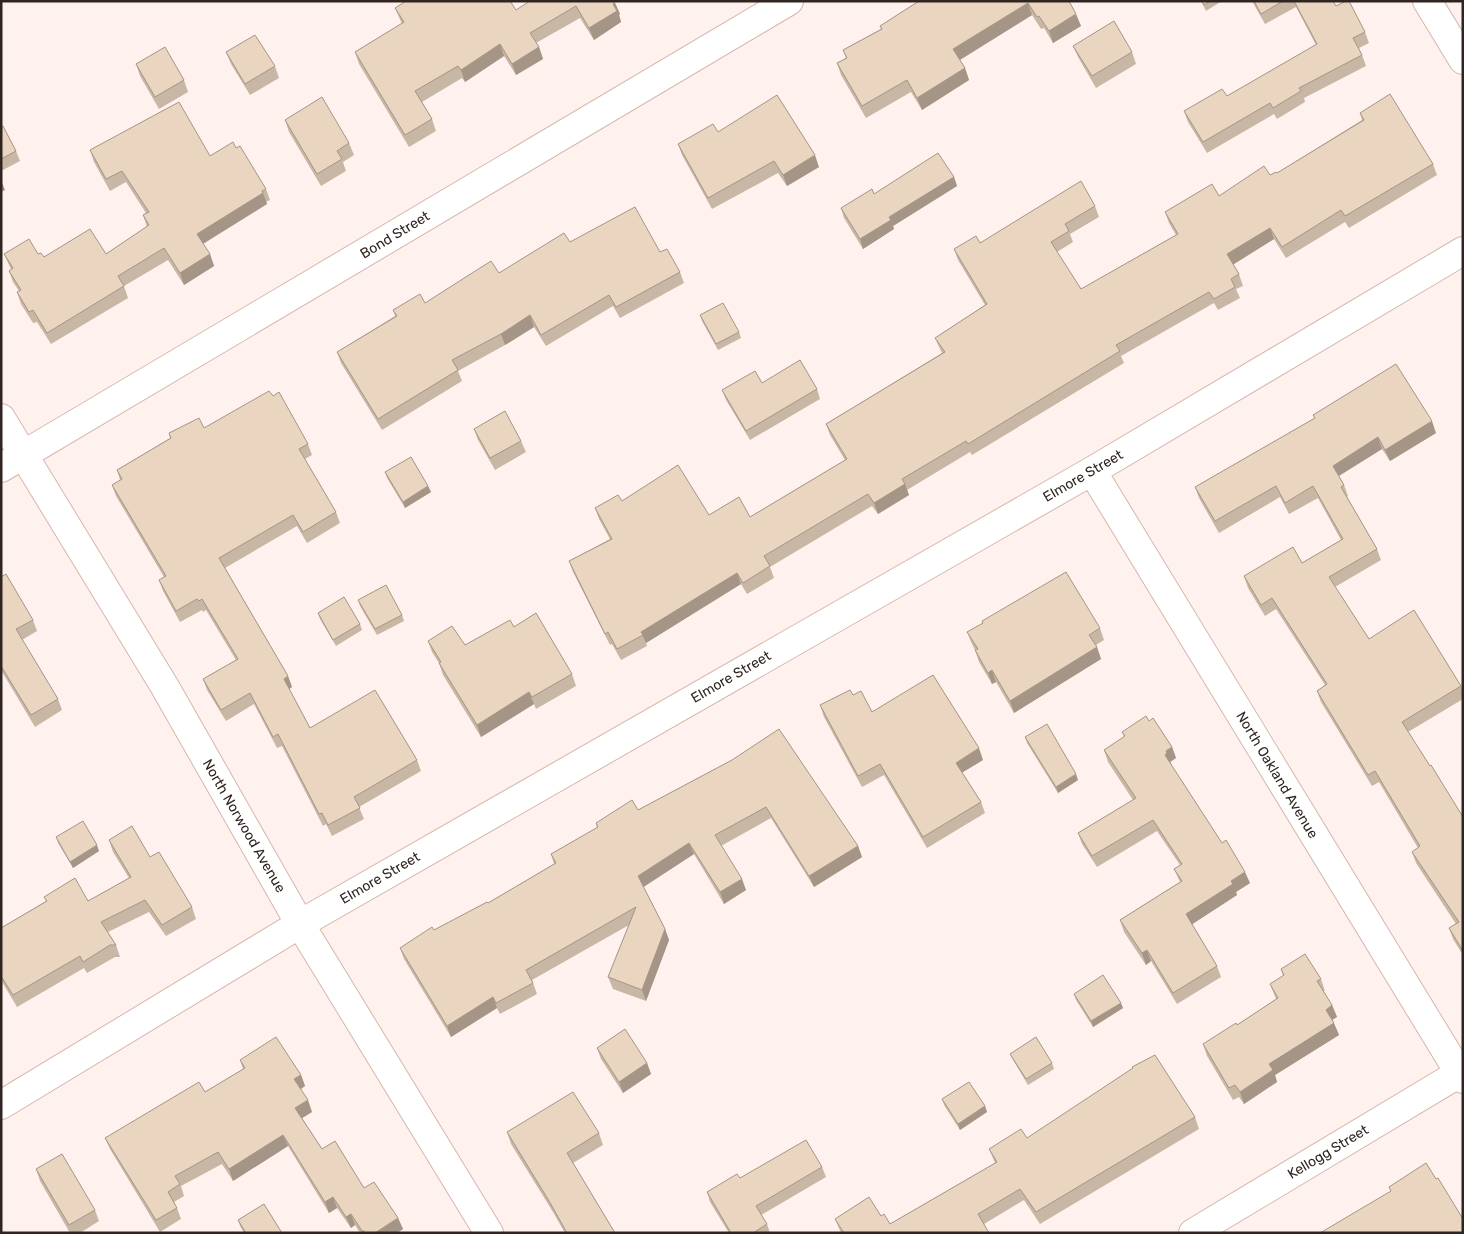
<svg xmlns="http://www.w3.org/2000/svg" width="1464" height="1234" viewBox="0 0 1464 1234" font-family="Rubik,sans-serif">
<rect width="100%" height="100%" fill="#fff2ee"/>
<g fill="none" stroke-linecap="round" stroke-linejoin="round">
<defs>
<g id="minor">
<polyline points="1,418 165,687 300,924 489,1233"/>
<polyline points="1,468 789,1"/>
<polyline points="1092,471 1463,1079"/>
<polyline points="1,1105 300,924 1092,471 1463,251"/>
<polyline points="1193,1233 1463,1071"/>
</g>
<polyline id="tertiary" points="1427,1 1463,60"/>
</defs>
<use href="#minor" stroke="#d4b7ac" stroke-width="30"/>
<use href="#tertiary" stroke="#d4b7ac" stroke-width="30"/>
<use href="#minor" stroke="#fff" stroke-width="28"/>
<use href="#tertiary" stroke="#fff" stroke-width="28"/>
</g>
<g fill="#c9b7a5">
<polygon points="614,1 620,14 619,15 621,22 594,40 580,18 536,43 539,47 543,59 516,75 504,56 465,82 462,78 422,102 432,119 436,131 409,147 359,64 355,52 402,24 395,8 516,10"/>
<polygon points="919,1 1069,1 1081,26 1053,43 1044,28 1041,29 1032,15 960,60 965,68 969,80 922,110 911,92 866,118 841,75 837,63 846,58 843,50 881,29 880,26"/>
<polygon points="1201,1 1222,1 1206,11"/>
<polygon points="1252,1 1333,1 1336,6 1365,32 1369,43 1359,48 1362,55 1366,66 1304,98 1305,102 1277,119 1274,114 1207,153 1188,122 1184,111 1227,96 1316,45 1296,7 1265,24"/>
<polygon points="1073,46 1132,52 1136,64 1096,88 1078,57"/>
<polygon points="226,52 275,66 279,78 250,95 231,64"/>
<polygon points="136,64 184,80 188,92 159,109 140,76"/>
<polygon points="1360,113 1433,164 1437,175 1349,228 1345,222 1286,258 1274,239 1233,264 1239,274 1243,286 1236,289 1240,298 1218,310 1214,303 1121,356 1124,363 972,455 970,452 907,490 909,495 878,514 872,506 770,567 774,578 747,594 741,584 646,643 647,646 621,660 612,644 610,645 573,572 569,561 610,539 599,519 595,508 622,501 709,515 750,517 845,460 830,435 826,424 942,353 940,349 935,338 985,305 958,260 954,249 980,243 1095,206 1099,217 1070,234 1073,242 1057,252 1081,289 1176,235 1169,223 1165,212 1219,196 1277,173 1362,120"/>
<polygon points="285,120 349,143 354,155 343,162 346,171 321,186 289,132"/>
<polygon points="1,127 16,151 20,161 1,171"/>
<polygon points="718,132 819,167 787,186 778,173 712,209 682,155 678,144"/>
<polygon points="236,148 266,189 270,200 266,202 267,204 203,244 210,254 214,266 184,285 168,260 124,286 128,298 51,344 37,322 33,323 21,304 17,292 19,291 13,282 9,271 11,269 9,265 4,254 38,254 44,257 106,254 147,227 143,215 146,213 126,182 110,191 94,162 90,150 210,156"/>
<polygon points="954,177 957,186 893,226 894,229 863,249 844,218 841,208 874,194"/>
<polygon points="570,242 660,252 680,272 684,283 620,318 613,306 546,346 534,327 505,345 458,371 462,381 382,430 341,363 337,352 395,316 393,310 425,303 499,273"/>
<polygon points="700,315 739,332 741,338 718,350 702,321"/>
<polygon points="762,383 817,389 820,399 750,440 726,400 722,390"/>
<polygon points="273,396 308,444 312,455 305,459 336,512 340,523 307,543 297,526 225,568 288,676 292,687 289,689 310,728 417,760 421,771 359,807 364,819 332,836 326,824 323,826 282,746 277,748 254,704 226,721 207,690 203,679 236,660 206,610 203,612 202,610 180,622 163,591 159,580 164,577 116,496 112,485 120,480 117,470 170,438 169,433 204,428"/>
<polygon points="1313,415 1436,433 1390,461 1382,449 1339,476 1344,485 1348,496 1347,497 1377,549 1381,560 1335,587 1369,639 1461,686 1463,690 1463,699 1408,732 1463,817 1463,955 1453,939 1449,928 1456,924 1416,863 1412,852 1418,848 1379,782 1372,786 1321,702 1317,691 1325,685 1276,609 1265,616 1248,588 1244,576 1302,563 1341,540 1318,498 1289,514 1280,497 1219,533 1199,498 1195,487 1315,418"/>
<polygon points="474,429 521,441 526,452 495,470 478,440"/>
<polygon points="385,472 428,486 431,492 405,508 387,478"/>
<polygon points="1,577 33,620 37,631 22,640 58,699 62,710 35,727 1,670"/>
<polygon points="358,600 402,615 404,621 377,635 360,606"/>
<polygon points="318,613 360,624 362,630 336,646 320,619"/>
<polygon points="982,621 1100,628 1104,640 1096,645 1101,659 1014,713 996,682 992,684 979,662 975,650 972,644 967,632 983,623"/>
<polygon points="514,627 572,674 576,686 536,709 534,704 481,737 443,675 439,663 432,652 428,641 465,645"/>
<polygon points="853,695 872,712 983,760 962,772 981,802 985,813 927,848 884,775 862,787 824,717 820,705"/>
<polygon points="1149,721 1172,747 1176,758 1170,762 1171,765 1222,843 1250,883 1236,892 1237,895 1192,924 1217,966 1221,977 1177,1004 1151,961 1146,965 1124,932 1120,920 1180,882 1174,869 1180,865 1157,831 1097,867 1082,844 1078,833 1133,800 1108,762 1104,750 1124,737 1122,732"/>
<polygon points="1025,737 1078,780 1058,793 1027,743"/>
<polygon points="732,760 858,846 862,857 814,887 771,818 721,846 746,890 724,904 694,854 643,887 665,929 669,940 646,1001 613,989 608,977 629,925 532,980 537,994 500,1014 497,1008 451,1037 404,959 400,948 488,903 554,864 551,854 597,828 596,823 638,810"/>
<polygon points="56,837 99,851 73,868 58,843"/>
<polygon points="109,840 150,857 192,907 196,919 166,936 149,912 108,932 116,945 120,957 115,957 87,973 84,968 17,1007 1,980 1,928 46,901 44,897 88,901 129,878 113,852"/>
<polygon points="1281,969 1321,979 1325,991 1323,991 1332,1005 1337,1017 1332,1020 1339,1035 1275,1075 1277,1082 1244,1104 1239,1097 1233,1100 1207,1056 1203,1044 1237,1025 1276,999 1270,984 1283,976"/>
<polygon points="1074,994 1123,1008 1093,1027 1076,1000"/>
<polygon points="597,1048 647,1063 651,1074 623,1093 601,1059"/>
<polygon points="1010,1054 1052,1063 1054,1069 1028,1085 1013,1060"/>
<polygon points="240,1060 301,1075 305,1086 301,1089 312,1112 302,1118 322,1149 364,1188 398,1218 403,1229 397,1233 360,1233 355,1225 351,1228 337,1208 329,1213 288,1146 233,1181 222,1164 181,1186 184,1196 174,1202 177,1208 181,1219 160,1232 110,1149 105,1138 205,1092 243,1069"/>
<polygon points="942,1099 985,1106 987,1112 960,1130 944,1105"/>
<polygon points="1195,1117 1199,1129 1040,1224 1024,1200 984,1224 989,1233 841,1233 835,1219 881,1216 890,1224 995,1163 989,1149 1027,1138"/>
<polygon points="507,1132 599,1133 603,1145 573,1163 615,1233 565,1233 553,1212 511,1144"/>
<polygon points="822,1167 826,1177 761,1215 767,1224 770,1233 729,1233 710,1202 707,1192 740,1178"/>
<polygon points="36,1169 95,1210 99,1221 80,1233 70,1233 40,1181"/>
<polygon points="238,1220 282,1233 244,1233 240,1226"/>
</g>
<g fill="#a49586">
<polygon points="615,3 620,14 619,15 621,22 594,40 589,28"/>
<polygon points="1028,3 1032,15 958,61 953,49"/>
<polygon points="1076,14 1081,26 1053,43 1049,31"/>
<polygon points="500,44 504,56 465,82 461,70"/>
<polygon points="539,47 543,59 516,75 512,64"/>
<polygon points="965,68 969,80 922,110 917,98"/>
<polygon points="815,155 819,167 787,186 783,175"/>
<polygon points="954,177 957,186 893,226 894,229 863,249 860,239 889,217"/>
<polygon points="1,180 5,190 1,192"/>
<polygon points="263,193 267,204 201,245 197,234"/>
<polygon points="1270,228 1274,239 1231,266 1227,254"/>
<polygon points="210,254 214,266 184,285 180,273"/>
<polygon points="530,315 534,327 505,345 501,334"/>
<polygon points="1432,421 1436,433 1390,461 1385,450"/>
<polygon points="1378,437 1382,449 1337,477 1333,466"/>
<polygon points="905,484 909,495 878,514 874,503"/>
<polygon points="428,486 431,492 405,508 403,502"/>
<polygon points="737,573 741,584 646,643 641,632"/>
<polygon points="1097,647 1101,659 1014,713 1010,701"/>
<polygon points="992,670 996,682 992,684 988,673"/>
<polygon points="288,676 292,687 288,690 284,679"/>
<polygon points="529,692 534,704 481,737 477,725"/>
<polygon points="1172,747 1176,758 1170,762 1172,765 1169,767 1165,755 1166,751"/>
<polygon points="979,748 983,760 960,774 956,763"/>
<polygon points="1076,774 1078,780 1058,793 1056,787"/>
<polygon points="689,843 694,854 642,888 638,876"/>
<polygon points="97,845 99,851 73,868 70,862"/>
<polygon points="858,846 862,857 814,887 809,876"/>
<polygon points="1245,872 1250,883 1236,892 1237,895 1191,925 1186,914 1231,881"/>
<polygon points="742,879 746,890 724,904 720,892"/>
<polygon points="665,929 669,940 646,1001 642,990"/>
<polygon points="1147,950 1151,961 1146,965 1142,953"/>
<polygon points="493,997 497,1008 451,1037 447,1026"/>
<polygon points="1121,1003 1123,1008 1093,1027 1091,1021"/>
<polygon points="1332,1005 1337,1017 1330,1021 1326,1010"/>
<polygon points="1334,1023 1339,1035 1275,1075 1277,1082 1244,1104 1240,1092 1269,1064"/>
<polygon points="647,1063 651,1074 623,1093 619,1082"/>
<polygon points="301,1075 305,1086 299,1090 294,1079"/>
<polygon points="308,1100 312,1112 299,1120 295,1108"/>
<polygon points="985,1106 987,1112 960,1130 958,1124"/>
<polygon points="283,1135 288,1146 233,1181 229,1169"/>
<polygon points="333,1197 337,1208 329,1213 325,1202"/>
<polygon points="351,1214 355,1225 351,1228 346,1217"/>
<polygon points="398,1218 403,1229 397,1233 375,1233"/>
</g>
<g fill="#ead5c0" stroke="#a49586">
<polygon points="406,1 510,1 516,10 530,1 614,1 615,3 613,4 617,11 589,28 576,6 530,33 539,47 512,64 500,44 461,70 458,66 415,91 432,119 405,135 355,52 404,22 395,8"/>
<polygon points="919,1 1069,1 1076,14 1049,31 1039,16 1037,17 1028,3 953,49 965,68 917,98 907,80 862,106 837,63 847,58 843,50 882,29 880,26"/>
<polygon points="1202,1 1210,1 1204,5"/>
<polygon points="1254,1 1283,1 1261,14"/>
<polygon points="1294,1 1333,1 1336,6 1346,1 1349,1 1365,32 1353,38 1362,55 1299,88 1301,91 1273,108 1270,103 1203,142 1184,111 1222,89 1227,96 1317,44"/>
<polygon points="1114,21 1132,52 1092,76 1073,46"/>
<polygon points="255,35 275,66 245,84 226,52"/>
<polygon points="165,47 184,80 155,97 136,64"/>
<polygon points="1390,94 1433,164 1345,216 1341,210 1282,247 1270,228 1227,254 1239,274 1231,279 1235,287 1214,299 1209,292 1116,345 1120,351 968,444 966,441 902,479 905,484 874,503 868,494 764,556 770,566 743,583 737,573 641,632 643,635 617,649 608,632 605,634 569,561 612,539 595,508 618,495 622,501 678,465 709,515 739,497 750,517 847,459 826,424 945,352 935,338 987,304 954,249 976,236 980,243 1081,181 1095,206 1065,224 1069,231 1051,242 1081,289 1178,234 1165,212 1212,184 1219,196 1264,166 1270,175 1276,172 1277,173 1364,120 1360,113"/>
<polygon points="777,95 815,155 783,175 774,161 708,198 678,144 713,124 718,132"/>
<polygon points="322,97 349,143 337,151 342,159 317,174 285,120"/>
<polygon points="179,102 210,156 233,142 236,148 240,146 266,189 262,191 263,193 197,234 210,254 180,273 164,248 118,276 124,286 47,333 33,310 29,312 17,292 21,290 9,271 13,268 4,254 29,239 38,254 41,253 44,257 90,229 106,254 149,225 143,215 149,212 122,171 106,179 90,150"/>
<polygon points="3,126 16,151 1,159 1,127"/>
<polygon points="938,153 954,177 889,217 891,220 860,239 841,208 872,189 874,194"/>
<polygon points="635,207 660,252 667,249 680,272 616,307 609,295 541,335 530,315 501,334 452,360 458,370 378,419 337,352 397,316 393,310 420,294 425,303 491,261 499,273 564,233 570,242"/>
<polygon points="723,303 739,332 716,344 700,315"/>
<polygon points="800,360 817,389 746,431 722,390 755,371 762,383"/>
<polygon points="1396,364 1432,421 1385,450 1378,437 1333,466 1344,485 1341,487 1377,549 1329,577 1369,639 1414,610 1461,686 1402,722 1430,766 1431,765 1463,817 1463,951 1449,928 1459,922 1412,852 1420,846 1375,771 1368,775 1317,691 1327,684 1272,598 1261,605 1244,576 1293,547 1302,563 1343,539 1313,486 1285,503 1276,486 1215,521 1195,487 1315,418 1313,415"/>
<polygon points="269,391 273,396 279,392 308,444 299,449 336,512 303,532 293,515 219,558 288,676 284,679 310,728 375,690 417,760 354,797 360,808 328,825 322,813 319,814 278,734 273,737 250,693 221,710 203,679 238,659 202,599 199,601 197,599 176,611 159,580 166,576 112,485 122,479 117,470 171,438 169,433 199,418 204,428"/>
<polygon points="505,411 521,441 490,458 474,429"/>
<polygon points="411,457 428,486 403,502 385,472"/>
<polygon points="1066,572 1100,628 1089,635 1097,647 1010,701 992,670 988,673 975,650 978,649 967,632 983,623 982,621"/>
<polygon points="6,574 33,620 16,629 58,699 31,715 1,666 1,577"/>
<polygon points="386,585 402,615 375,629 358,600"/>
<polygon points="344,597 360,624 333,640 318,613"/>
<polygon points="536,613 572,674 532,697 529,692 477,725 439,663 441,662 428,641 452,626 465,645 510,620 514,627"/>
<polygon points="933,675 979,748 956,763 981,802 923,837 880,764 858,776 820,705 850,690 853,695 861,691 872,712"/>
<polygon points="1146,716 1149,721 1153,718 1172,747 1166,751 1167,753 1165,755 1222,843 1226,840 1245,872 1231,881 1233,884 1186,914 1217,966 1173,993 1147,950 1142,953 1120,920 1182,881 1174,869 1182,864 1153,820 1092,856 1078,833 1136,798 1104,750 1125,736 1122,732"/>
<polygon points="1047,724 1076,774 1056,787 1025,737"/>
<polygon points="779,729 858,846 809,876 766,807 715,835 742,879 720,892 689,843 638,876 665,929 642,990 608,977 636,907 526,970 533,983 496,1003 493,997 447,1026 400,948 432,927 434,930 487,902 488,903 556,863 551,854 598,827 596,823 632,800 638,810 732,760"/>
<polygon points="83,821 97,845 70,862 56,837"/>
<polygon points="132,826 150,857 159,852 192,907 162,925 145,900 101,922 116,945 110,945 83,962 80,956 13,995 1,976 1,928 47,901 44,897 75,878 88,901 131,877 109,840"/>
<polygon points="1305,954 1321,979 1317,981 1332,1005 1326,1010 1334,1023 1269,1064 1273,1070 1240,1092 1235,1085 1229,1088 1203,1044 1236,1023 1237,1025 1278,998 1270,984 1284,975 1281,969"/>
<polygon points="1103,975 1121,1003 1091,1021 1074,994"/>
<polygon points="625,1029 647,1063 619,1082 597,1048"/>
<polygon points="276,1037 301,1075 294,1079 308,1100 295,1108 322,1149 335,1141 364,1188 374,1182 398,1218 375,1233 365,1233 364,1231 362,1231 351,1214 346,1217 333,1197 325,1202 283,1135 229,1169 218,1152 175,1176 180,1184 168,1192 177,1208 156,1220 105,1138 199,1082 205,1092 245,1068 240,1060"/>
<polygon points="1036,1037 1052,1063 1026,1079 1010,1054"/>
<polygon points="1155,1055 1195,1117 1036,1212 1020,1189 978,1214 989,1233 844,1233 835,1219 869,1197 881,1216 884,1214 890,1224 997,1162 989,1149 1021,1129 1027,1138 1133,1068 1132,1067"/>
<polygon points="969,1082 985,1106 958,1124 942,1099"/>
<polygon points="573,1092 599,1133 567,1153 615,1233 567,1233 549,1201 507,1132"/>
<polygon points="806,1140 822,1167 756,1206 767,1224 753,1233 731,1233 707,1192 737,1174 740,1178"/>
<polygon points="62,1154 95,1210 69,1225 36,1169"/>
<polygon points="1426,1163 1436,1179 1438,1178 1463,1219 1463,1233 1320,1233 1391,1191 1389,1187"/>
<polygon points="264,1204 282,1233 246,1233 238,1220"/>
</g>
<g text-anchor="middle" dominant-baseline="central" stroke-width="4" stroke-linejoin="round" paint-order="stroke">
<g font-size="14" fill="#302521" stroke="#fff">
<text transform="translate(395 235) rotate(-31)">Bond Street</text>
<text transform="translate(1083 476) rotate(-30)">Elmore Street</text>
<text transform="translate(731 677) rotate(-30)">Elmore Street</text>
<text transform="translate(1277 775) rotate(59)">North Oakland Avenue</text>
<text transform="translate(244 826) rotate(60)">North Norwood Avenue</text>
<text transform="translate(380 878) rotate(-30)">Elmore Street</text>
<text transform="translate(1328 1152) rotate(-31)">Kellogg Street</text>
</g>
</g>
<rect width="1464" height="1234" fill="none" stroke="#302521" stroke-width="5"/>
</svg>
